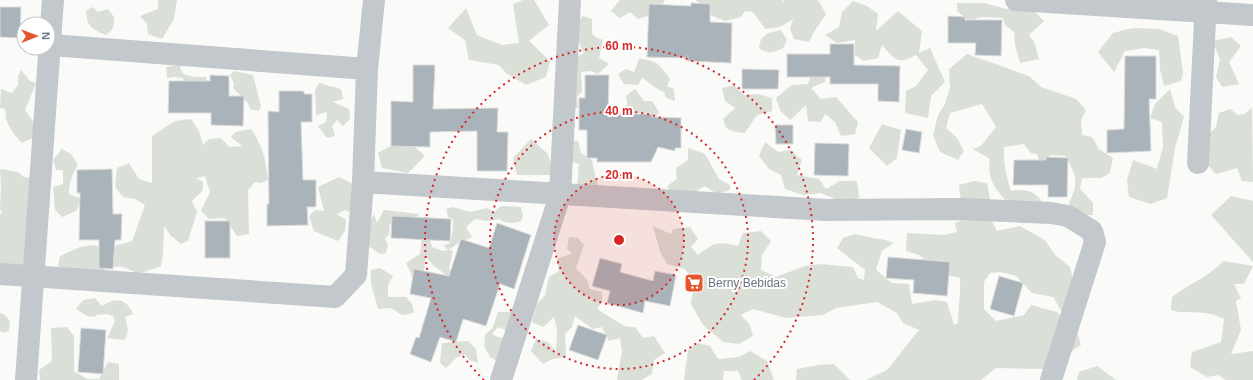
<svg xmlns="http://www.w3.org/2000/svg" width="1253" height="380" viewBox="0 0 1253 380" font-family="Arial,sans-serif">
<rect width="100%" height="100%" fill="#fafaf8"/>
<g fill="#dadfd7">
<polygon points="158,0 177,0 174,19 162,39 148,34 147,24 140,16 158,9"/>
<polygon points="523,0 534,0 549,25 529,41 550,61 546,77 526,85 506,73 499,65 469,60 465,40 448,28 466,8 477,35 502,45 519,43 513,4"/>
<polygon points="620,0 665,0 658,13 638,19 630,12 620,18 611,11"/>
<polygon points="696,0 782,0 783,2 784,0 818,0 826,14 814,32 809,42 794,39 790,29 793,19 780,27 765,29 753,12 745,11 741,17 725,21 712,16"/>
<path d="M853 1 867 6 878 14 876 31 898 11 922 31 919 53 930 48 945 82 931 96 928 118 905 113 906 91 916 86 928 70 916 55C898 65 895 60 882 45L878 58 864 61 855 55V40L837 43 825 35 839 27 842 12Z"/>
<polygon points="957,3 984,3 1006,9 1017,5 1032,9 1044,21 1029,35 1034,42 1039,59 1020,63 1015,45 1014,32 1005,25 1003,18 981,17 969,21 957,11"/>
<path d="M92 7 98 12 108 9 114 17C114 25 114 30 106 35 92 29 87 27 86 11Z"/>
<path d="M583 16 592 19C593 33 588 35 603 40L599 58 609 64 598 74 591 71 581 72 582 91 577 97 578 108 574 109 570 60 584 53 576 37 574 26Z"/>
<polygon points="1133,28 1159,29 1178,36 1183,73 1181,81 1164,86 1160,69 1159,50 1144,48 1125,51 1114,72 1098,52 1113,33"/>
<path d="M781 30 787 40 783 48C773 53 768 55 759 48L761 39 768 33Z"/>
<polygon points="1231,37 1241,46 1229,62 1239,84 1222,87 1216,77 1220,60 1213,41"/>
<path d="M967 54 1029 76 1041 87 1076 99 1086 110 1081 120 1082 135 1092 137 1099 149 1113 158 1110 173 1101 178H1082L1080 189 1093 203V215H1078L1069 204C1079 180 1077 179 1066 156L1050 155 1045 168 1041 167 1037 154 1031 153 1024 144 1004 147C1003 163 1006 175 1011 191 1025 188 1036 191 1043 203L1012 207C998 192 986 181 990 159L973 149 981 146 996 127 982 104 950 113 946 128 957 138 964 151 958 160 940 152 933 135 938 115 945 104 950 87 949 69Z"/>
<path d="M639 59C657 60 660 65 670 79L667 86 674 89 675 101 666 98 664 92C656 90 650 82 642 78L638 85 624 84 618 74 626 69 634 72Z"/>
<polygon points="179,65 183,74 194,77 206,77 208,87 185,85 183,78 174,77 167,78 166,67"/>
<path d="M21 70 30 81 36 83 25 110 34 123 33 138 22 143C15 136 3 121 6 111L3 108 0 109 1 89 12 93 18 85V76Z"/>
<polygon points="826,70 825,82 811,88 821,99 836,97 858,122 855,134 841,136 835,122 825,114 821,122 808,121 806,105 790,120 780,110 776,98 792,85 808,84 812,71"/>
<polygon points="234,71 253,75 261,106 259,111 250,109 248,103 233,88 234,84 230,75"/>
<polygon points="319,83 341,89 343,99 333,102 349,109 350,119 343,126 337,120 332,126 335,136 327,138 318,126 326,122 327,112 316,115 315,90"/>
<polygon points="734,85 744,95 757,94 772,98 772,111 757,115 745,133 734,132 726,128 723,119 735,108 725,101 722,88"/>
<polygon points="635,89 644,101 652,101 659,112 655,118 650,113 634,113 628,110 626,96"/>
<polygon points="1170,89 1175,107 1184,117 1175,148 1167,198 1151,204 1129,197 1127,180 1133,160 1157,169 1163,147 1162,122 1150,118 1155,104"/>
<polygon points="1252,107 1253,182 1242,181 1237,168 1216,174 1204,161 1210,133 1216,127 1219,113 1230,109 1238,115 1245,114"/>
<path d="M191 119 199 131 203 145 209 139 221 138 229 147 242 146 231 137 235 132 251 129C263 146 266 161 268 180L260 183 255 182 248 190 249 234 237 236 225 218 209 219 201 211 210 192 205 176 196 178 203 182V190L192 201 197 212 188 241 181 244 171 236 164 226 163 252 161 266 138 274C114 260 115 270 92 272 80 273 69 269 58 266L60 256 80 247 94 245 104 249 132 241 145 205 135 199 123 197 115 187 117 168 129 163 139 179 152 183V136L175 121Z"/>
<polygon points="882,124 901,130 897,158 887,166 869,148"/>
<polygon points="531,139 547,153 556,175 517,175 513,158"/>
<polygon points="569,141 578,141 581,153 592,160 596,179 600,190 577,186 579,164 568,160"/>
<polygon points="765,142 778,152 790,150 802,160 797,175 819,179 826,189 840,181 857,181 859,197 853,202 842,202 821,193 804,195 785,189 781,175 769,169 759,156"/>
<polygon points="391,146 414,146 425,156 408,173 382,168 378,153"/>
<polygon points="688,148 705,154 719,179 730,185 730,190 717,194 705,186 684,198 672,194 667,186 677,179 676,168 688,160"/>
<path d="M62 149 72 155 78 165C72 173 69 184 69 194L81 199 76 211 62 217 55 210 53 187 63 184V170H56L53 160Z"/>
<polygon points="0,169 18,172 24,177 31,178 28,269 0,263 0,215 2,212 0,209 1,185"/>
<polygon points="339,177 353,184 352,213 345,210 337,214 346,220 345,231 338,241 314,231 309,216 315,210 324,211 318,187"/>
<polygon points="974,181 987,183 990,199 975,204 961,201 959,185"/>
<polygon points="1231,196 1253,201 1253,262 1211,215"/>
<path d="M501 206 521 207 523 216 521 221C512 224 507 224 499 219L488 221 475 219 466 227 472 237 457 244 449 250 453 251 449 269 456 273 443 290 445 274 434 266 426 257 423 276 413 278 406 263 420 254 422 237 429 235 432 247 443 251 448 250 443 245 449 244C453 235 453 229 453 219L448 217 446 209 453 207 470 212 487 208 494 212Z"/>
<polygon points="384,210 419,214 410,227 390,223 389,234 385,239 388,245 386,253 380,254 367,245 367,228 374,214 377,223"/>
<path d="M971 217 992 221 997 231 1020 226 1045 240 1055 255 1070 267 1074 283 1064 315 1053 297 1032 293 1016 276 1001 272 990 273 984 282V309L996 321 1024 315 1031 305 1057 312 1068 322 1073 319 1081 345 1045 369 996 368 981 380H866L887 370 919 330 903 323 897 313 877 302 836 308 823 315 786 318 753 309 741 315 750 325 753 336 739 344 723 342 703 325 691 304 694 283 685 269 667 264 660 252 653 226 671 234 673 229 690 227 698 239 691 247 698 255C715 242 718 241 738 246L743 233 761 231 771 241 762 255 761 270 776 277 805 266 821 264 853 267 858 278 864 280 865 270 837 248 843 238 855 234C869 238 881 238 894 243L882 251 876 270 892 283 909 284 912 304 936 300 947 302 954 325 958 323C958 307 961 293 960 278L940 273 919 255 906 251 907 233 943 235 957 232 955 223Z"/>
<polygon points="569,237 578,238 584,245 576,268 587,280 590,289 602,292 602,302 597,309 624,326 635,327 643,338 654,336 665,353 654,360 652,374 642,380 617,380 622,351 620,338 609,341 602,327 593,329 575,316 572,327 565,334 566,357 552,359 543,364 531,351 536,339 548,342 556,352 557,329 554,317 543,327 532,322 537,304 545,295 549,277 559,271 557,259 572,253 567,249"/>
<path d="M1224 261 1253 266 1244 284H1234L1241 298 1236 301 1241 330 1231 354 1253 351V380H1226L1218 375 1207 377 1190 367 1192 352 1221 342 1224 319C1203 308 1191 316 1171 310L1172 297C1189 284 1208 277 1224 261Z"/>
<path d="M380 268 393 276 388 285V297H406L412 304 414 313 402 315 391 308 378 309C375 294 369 285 371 270Z"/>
<path d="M95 298 102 306C116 297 126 298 133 314L125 317 128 330 125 340 107 338 115 321 113 316 107 314 96 315 95 317 87 316 76 309 83 300Z"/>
<polygon points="498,312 512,312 509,331 498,327 492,334 498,337 505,338 498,362 490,357 484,346 485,335 493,327"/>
<polygon points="0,313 5,315 10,321 9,331 4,333 0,331"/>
<polygon points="67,327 74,336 74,371 87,379 99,379 108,362 119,364 119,380 40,380 39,370 52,361 51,328"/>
<polygon points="468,341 476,349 478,363 469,360 465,354 456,358 446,368 440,363 442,343"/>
<polygon points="697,343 710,346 718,359 739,357 750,351 767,361 774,380 742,380 738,371 724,371 723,380 684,380 688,350"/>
<polygon points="834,364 850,380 796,380 797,369 819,365"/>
<polygon points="1097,366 1116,380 1077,380 1079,372"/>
</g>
<g fill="#aab3b9" stroke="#dcdcda">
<polygon points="691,3 710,4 710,22 732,23 731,63 688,61 688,58 647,57 649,4 691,6"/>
<polygon points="0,7 21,7 20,38 0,37"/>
<polygon points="948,16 965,17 965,20 1002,20 1001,56 975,55 976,43 948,43"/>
<polygon points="830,44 854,44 854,65 900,66 899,102 878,101 878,84 830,84 830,77 787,77 787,54 830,54"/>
<polygon points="1125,56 1156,56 1156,99 1149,99 1151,151 1107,153 1107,130 1124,129"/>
<polygon points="413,65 435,65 433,109 498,108 497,132 508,132 507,171 477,171 477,131 430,132 430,147 391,146 391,101 413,102"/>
<polygon points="742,69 779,70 778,89 742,89"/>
<polygon points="210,75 229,76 229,96 244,96 243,126 211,125 211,113 168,113 169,81 210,81"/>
<polygon points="585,75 609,75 608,114 652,114 652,117 681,118 681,148 675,148 675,151 658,147 651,162 597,162 597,158 587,158 587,130 579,130 579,98 585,98"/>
<polygon points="279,91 304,91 304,94 312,94 312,122 301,122 303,180 316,180 316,207 307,207 308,225 267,226 267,204 269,204 268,111 279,112"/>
<polygon points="775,125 793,125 793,144 776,144"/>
<polygon points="906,129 922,132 919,153 902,150"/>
<polygon points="815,143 849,144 848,176 814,175"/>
<polygon points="1046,157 1068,158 1067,197 1048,197 1048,185 1013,185 1014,160 1046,160"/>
<polygon points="112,169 113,214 122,214 121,240 115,240 113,269 99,268 99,240 79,240 80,193 77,193 77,170"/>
<polygon points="392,216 451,219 450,241 391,238"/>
<rect x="205" y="221" width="25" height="37"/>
<polygon points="497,223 531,235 514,289 500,284 486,326 463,319 456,342 440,337 431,362 410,354 416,337 419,338 431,298 410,294 414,269 449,276 461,239 489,248"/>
<polygon points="888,257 950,262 947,296 913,293 914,280 886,278"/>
<polygon points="600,258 622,264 620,272 653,281 655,271 676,275 670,306 645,301 643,313 607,303 610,291 592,286"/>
<polygon points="999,276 1023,283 1014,316 990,309"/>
<polygon points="578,325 607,335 598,360 569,350"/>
<polygon points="81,328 106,330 103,374 78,372"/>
</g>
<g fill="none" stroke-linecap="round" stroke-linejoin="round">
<g stroke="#c3c8cc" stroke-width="22">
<polyline points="1016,0 1253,15"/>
<polyline points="51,45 367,69"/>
<polyline points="1198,163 1206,0"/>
<polyline points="363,182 826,210 962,209 1051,213 1068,216 1092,231 1095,242 1051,380"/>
<polyline points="0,274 335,297 356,275 363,182 367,69 374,0"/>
<polyline points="26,380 53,0"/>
<polyline points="501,380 560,195 570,0"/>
</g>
</g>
<circle cx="619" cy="240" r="65" fill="#d62828" fill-opacity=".12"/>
<g fill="none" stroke="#d62828" stroke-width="2" stroke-dasharray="2 4">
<circle cx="619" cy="240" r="65"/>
<circle cx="619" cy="240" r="129"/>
<path d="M484 380A194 194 0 1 1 754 380"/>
</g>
<defs>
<symbol id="supermarket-square" viewBox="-11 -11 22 22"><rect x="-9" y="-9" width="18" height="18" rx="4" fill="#e4572e" stroke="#fff"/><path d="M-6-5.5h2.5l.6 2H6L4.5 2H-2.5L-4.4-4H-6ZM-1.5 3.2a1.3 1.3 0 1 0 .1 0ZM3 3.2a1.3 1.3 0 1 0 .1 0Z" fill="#fff"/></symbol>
</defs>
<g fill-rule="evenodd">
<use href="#supermarket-square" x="683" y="272" width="22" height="22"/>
</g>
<g text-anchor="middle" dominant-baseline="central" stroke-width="4" stroke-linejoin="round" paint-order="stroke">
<g font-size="12" fill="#657683" stroke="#fff" text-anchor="start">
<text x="708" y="283">Berny Bebidas</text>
</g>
</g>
<circle cx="619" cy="240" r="6" fill="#d62828" stroke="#fff" stroke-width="2"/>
<g font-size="12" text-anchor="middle" font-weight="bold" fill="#d62828" stroke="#fff" stroke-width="4" stroke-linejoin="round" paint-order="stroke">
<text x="619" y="50">60 m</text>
<text x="619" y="115">40 m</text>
<text x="619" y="179">20 m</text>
</g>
<g transform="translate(36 36) rotate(89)"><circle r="19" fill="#ffffff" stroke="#c1c8cd"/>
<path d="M0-3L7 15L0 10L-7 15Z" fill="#e4572e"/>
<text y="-6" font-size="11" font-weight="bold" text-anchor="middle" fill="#657683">N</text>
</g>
</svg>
